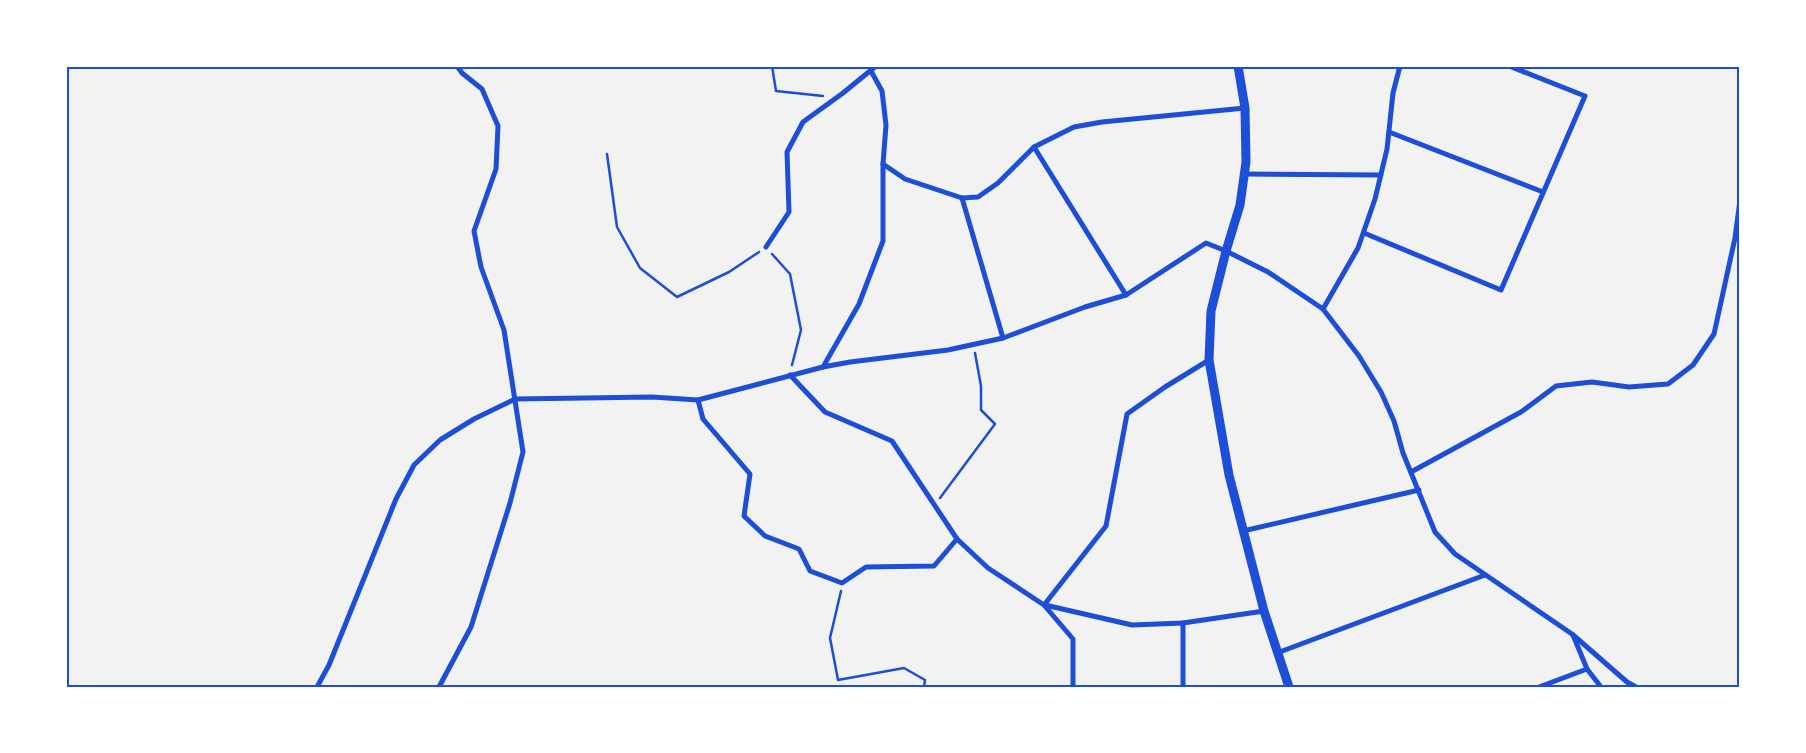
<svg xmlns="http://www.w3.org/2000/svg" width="1806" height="753" viewBox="0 0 1806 753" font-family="'Alegreya Sans',sans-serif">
<rect width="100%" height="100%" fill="#f2f2f2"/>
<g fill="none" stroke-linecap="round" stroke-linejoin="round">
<g stroke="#1d4ed8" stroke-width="2.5">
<polyline points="772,66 776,91 823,96"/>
<polyline points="607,154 617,227 640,268 677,297 729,272 759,252"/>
<polyline points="772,254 790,274 801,330 792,365"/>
<polyline points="940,498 995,424 981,410 981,386 975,353"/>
<polyline points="841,591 830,638 838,680 904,668 925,680 924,687"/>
</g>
<g stroke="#1d4ed8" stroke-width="5">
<polyline points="1389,132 1543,192"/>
<polyline points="1034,147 1126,295"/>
<polyline points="883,164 905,179 962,198 978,197 998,183 1034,147 1074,127 1102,122 1245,108"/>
<polyline points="1245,174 1381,175"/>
<polyline points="962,198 1003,338"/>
<polyline points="1364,233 1501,290 1585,96 1509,66"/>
<polyline points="766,247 789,212 787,152 803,122 843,93 876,66"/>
<polyline points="1323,309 1358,248 1375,199 1387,149 1393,93 1400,66"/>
<polyline points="823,367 859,304 883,241 883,164 886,125 882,91 871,71"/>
<polyline points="790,375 825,412 892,441 957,539 988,568 1044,605 1073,639 1073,687"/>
<polyline points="698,400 703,419 750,474 744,516 765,536 799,549 810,571 842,583 866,567 934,566 957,539"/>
<polyline points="1411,472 1521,412 1556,386 1592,382 1629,387 1668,384 1693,365 1714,334 1735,238 1740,200"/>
<polyline points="1243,531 1419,490"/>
<polyline points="1044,605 1106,526 1127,414 1165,387 1209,360"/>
<polyline points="1045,605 1132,625 1183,623"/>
<polyline points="1573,635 1587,669 1601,687"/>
<polyline points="1277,653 1485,575"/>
<polyline points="317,687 329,665 396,499 414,465 440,440 474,419 515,399 652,397 698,400 823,367 850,362 948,350 1003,338 1085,307 1126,295 1206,243 1226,251 1268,272 1323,309 1359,356 1381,392 1394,421 1403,453 1435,532 1455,554 1572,634 1627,682 1636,687"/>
<polyline points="439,687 471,627 510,503 523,452 504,330 481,267 474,231 496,169 498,126 482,89 462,73 457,66"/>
<polyline points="1183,687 1183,623 1264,611"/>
<polyline points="1539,687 1587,669"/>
</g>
<polyline stroke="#1d4ed8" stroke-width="9" points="1238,66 1245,108 1246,162 1240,205 1226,251 1211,311 1209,360 1229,475 1264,611 1289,687"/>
</g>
<rect width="1806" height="753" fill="none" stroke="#ffffff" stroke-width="135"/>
<rect x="68" y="68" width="1670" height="618" fill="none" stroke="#1d4ed8" stroke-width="2"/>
</svg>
